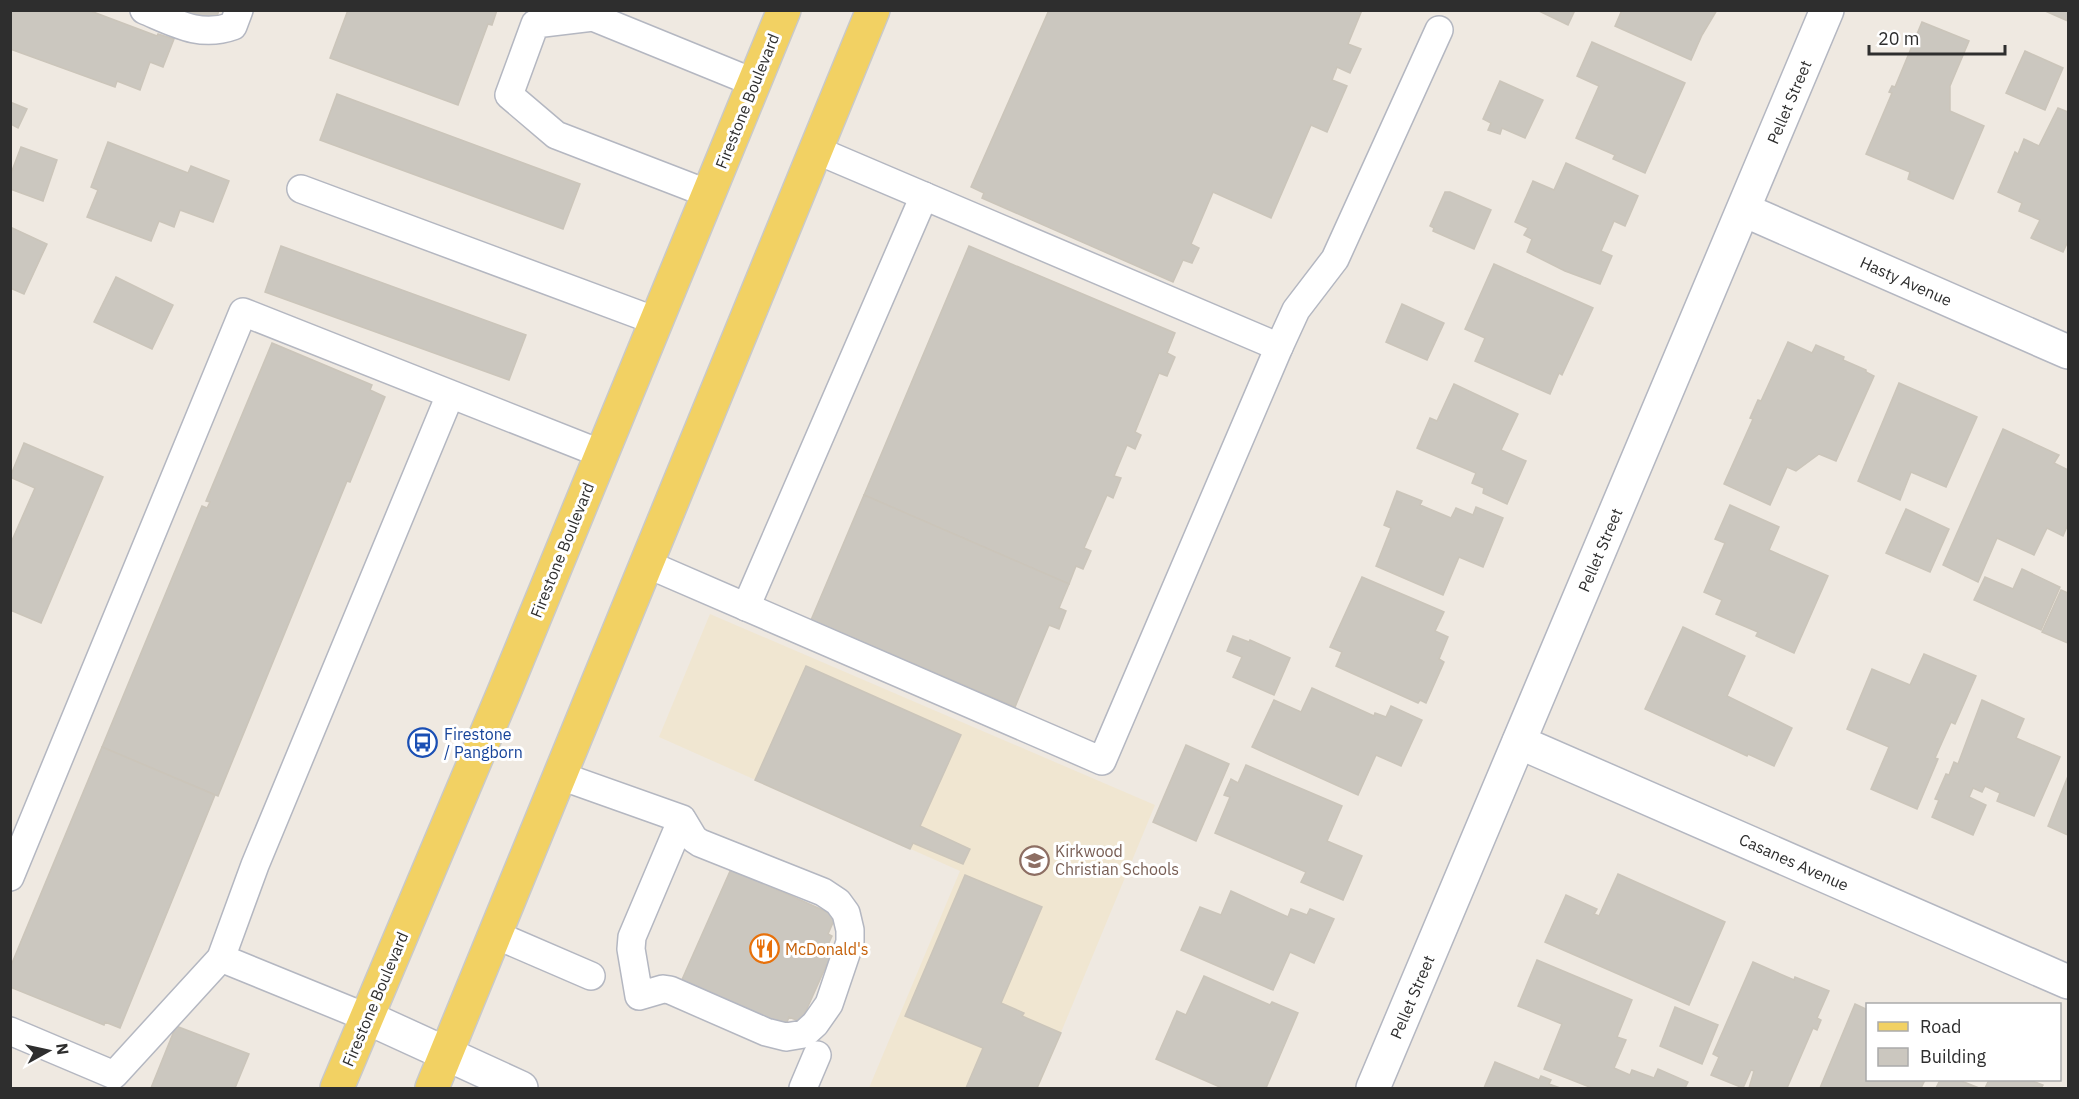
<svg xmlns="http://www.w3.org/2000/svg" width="2079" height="1099" viewBox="0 0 2079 1099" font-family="'IBM Plex Sans',sans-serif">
<rect width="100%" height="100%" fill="#efe9e1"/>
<polygon fill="#f0e6d1" points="710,614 1155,805 1038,1088 869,1088 960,871 659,737"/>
<g fill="#cbc7bf" stroke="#cbc5ba" stroke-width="1.5">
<polygon points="10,10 88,10 157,36 158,34 174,39 163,67 150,62 140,90 117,81 115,87 10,49"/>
<polygon points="181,10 219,10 215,23"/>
<polygon points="348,10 497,10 492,25 488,24 458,105 330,58"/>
<polygon points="1049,10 1362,10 1348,44 1361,49 1350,73 1337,67 1332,80 1347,86 1327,132 1311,125 1271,218 1213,192 1191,244 1199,248 1192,263 1183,260 1173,282 982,198 984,193 971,187"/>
<polygon points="1537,10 1575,10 1568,25"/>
<polygon points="1622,10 1717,10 1702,35 1691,60 1615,26"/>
<polygon points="2043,10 2068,10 2068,21"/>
<polygon points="1922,22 1969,41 1950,86 1950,111 1984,126 1953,199 1908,179 1910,172 1866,154 1892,93 1889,92 1892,86 1895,87"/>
<polygon points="1592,42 1685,83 1645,173 1613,159 1615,155 1576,138 1599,86 1577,76"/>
<polygon points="2025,51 2063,68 2045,110 2006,93"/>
<polygon points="1500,81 1543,100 1525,138 1502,128 1500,134 1488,130 1491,123 1483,119"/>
<polygon points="337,94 580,184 563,229 320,140"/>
<polygon points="10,102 27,109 18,128 11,124 10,126"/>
<polygon points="2058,108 2068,112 2068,241 2063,252 2031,238 2040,220 2019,211 2022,203 1998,192 2015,152 2018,154 2024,139 2039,146"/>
<polygon points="108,142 188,173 191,166 229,181 213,222 180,210 174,227 159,221 151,241 87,217 98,190 91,187"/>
<polygon points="21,147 57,160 43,201 10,189 10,176"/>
<polygon points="1566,163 1638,196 1625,226 1614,221 1601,251 1612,256 1600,284 1565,271 1527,252 1532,239 1524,235 1528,228 1515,222 1533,181 1554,190"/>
<polygon points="1445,192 1450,192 1491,210 1474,249 1433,231 1434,228 1430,226"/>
<polygon points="10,227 47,244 24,294 10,288"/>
<polygon points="281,246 526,335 509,380 265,292"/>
<polygon points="969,246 1175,333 1167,353 1175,357 1167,376 1159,373 1135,432 1141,435 1135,449 1127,445 1114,476 1121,478 1113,498 1107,495 1084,548 1091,551 1083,569 1076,566 1069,584 864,495"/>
<polygon points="1494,264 1593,308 1562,375 1559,373 1550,394 1475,361 1485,338 1465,329"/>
<polygon points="116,277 173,305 152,349 94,322"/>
<polygon points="1402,304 1444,323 1427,360 1386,342"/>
<polygon points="1788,342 1812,353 1816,345 1844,357 1843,360 1866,370 1866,372 1874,376 1836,461 1819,454 1796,471 1787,467 1770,505 1724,484 1753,419 1750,418 1758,400 1761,401"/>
<polygon points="272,343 372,385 370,390 385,397 350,482 347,481 218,796 102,747 202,506 207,508 210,502 206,501"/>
<polygon points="1899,383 1977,417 1946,487 1911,472 1900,500 1858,481"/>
<polygon points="1454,384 1518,414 1501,450 1526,461 1507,504 1483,493 1484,488 1472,483 1476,473 1417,448 1430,418 1437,421"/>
<polygon points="2003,429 2059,455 2054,463 2068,470 2068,524 2063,536 2047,528 2034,555 1997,538 1978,582 1943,565"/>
<polygon points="24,443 103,477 41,623 10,610 10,545 35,488 10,477"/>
<polygon points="1397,491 1422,501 1420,505 1451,518 1456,508 1473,515 1476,507 1503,518 1483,567 1459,557 1443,595 1376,566 1391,528 1384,525"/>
<polygon points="864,495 1069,584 1059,608 1066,611 1059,629 1049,625 1015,707 811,620"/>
<polygon points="1730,505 1779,527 1769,550 1828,576 1794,653 1756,636 1758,632 1716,614 1722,600 1704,592 1725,543 1715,539"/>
<polygon points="1906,509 1949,529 1930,572 1886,553"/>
<polygon points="2022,569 2060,587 2041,630 1974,600 1985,577 2013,589"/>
<polygon points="1362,577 1444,612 1435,631 1448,637 1439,659 1444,662 1426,703 1420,700 1418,703 1336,666 1342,652 1330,647"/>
<polygon points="2061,590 2068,593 2068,643 2042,632"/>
<polygon points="1683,627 1745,656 1727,696 1792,728 1774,766 1748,754 1747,756 1645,709"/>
<polygon points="1233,636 1249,642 1250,640 1290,658 1274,695 1233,677 1242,657 1227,651"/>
<polygon points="1924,654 1976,676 1955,724 1951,722 1935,758 1938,759 1917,809 1871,789 1889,747 1847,729 1872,669 1910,685"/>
<polygon points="806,666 961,735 920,826 970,849 963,864 913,843 910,849 755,780"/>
<polygon points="1312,688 1374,716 1375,713 1386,717 1391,706 1422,720 1401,766 1376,755 1358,795 1252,747 1274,700 1301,712"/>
<polygon points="1982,700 2024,719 2016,738 2060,757 2034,816 1997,801 2000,793 1985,786 1982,792 1973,788 1969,797 1986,805 1973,835 1932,817 1939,800 1935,799 1946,774 1949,775 1954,762 1958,764"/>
<polygon points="1186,745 1229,764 1196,841 1153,822"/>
<polygon points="102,747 215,795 120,1028 105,1022 104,1025 10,987 10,968"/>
<polygon points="1246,765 1342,806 1327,841 1362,856 1343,900 1301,882 1306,872 1215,833 1230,797 1224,795 1231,779 1238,783"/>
<polygon points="2068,776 2068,835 2048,826"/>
<polygon points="731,869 836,916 828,934 832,936 827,947 836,952 831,965 827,964 801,1022 789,1017 784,1030 680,984"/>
<polygon points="1618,874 1725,922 1689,1005 1545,942 1566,895 1597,909 1594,914 1599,916"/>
<polygon points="965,875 1042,907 1001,1003 1024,1013 1022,1016 1061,1033 1037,1088 966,1088 983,1048 905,1016"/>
<polygon points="1231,891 1288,917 1291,909 1307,915 1310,909 1334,919 1314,963 1290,952 1273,990 1181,950 1200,907 1221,915"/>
<polygon points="1537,960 1632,1000 1617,1037 1626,1040 1614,1068 1630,1075 1632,1070 1654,1078 1658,1069 1688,1082 1685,1088 1592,1088 1544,1069 1562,1024 1518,1006"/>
<polygon points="1753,962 1794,980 1795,977 1829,991 1817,1018 1821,1020 1817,1030 1813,1028 1787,1088 1749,1088 1754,1071 1751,1070 1743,1088 1711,1075 1719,1057 1713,1054"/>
<polygon points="1204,976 1270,1005 1272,1002 1298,1013 1266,1088 1222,1088 1156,1059 1177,1011 1186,1015"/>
<polygon points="1855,1004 1868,1010 1868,1080 1925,1080 1921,1088 1820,1088"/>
<polygon points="1675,1007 1718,1025 1702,1064 1660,1046"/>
<polygon points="176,1026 249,1054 235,1088 151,1088"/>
<polygon points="1495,1062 1539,1080 1541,1076 1551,1080 1549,1084 1560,1088 1484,1088"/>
<polygon points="1940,1080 1959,1080 1979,1088 1936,1088"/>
<polygon points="1989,1080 2030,1080 2043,1085 2041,1088 1985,1088"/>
</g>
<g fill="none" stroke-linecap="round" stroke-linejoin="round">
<defs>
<g id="service">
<path d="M144 10C175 23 200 38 233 26L239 10"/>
<polyline points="816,150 1279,347"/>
<polyline points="301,189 656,321"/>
<polyline points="709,194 556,135 509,95 535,24 593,17 755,83"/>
<polyline points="647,564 1102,761 1279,347 1296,310 1335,259 1439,30"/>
<polyline points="746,607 924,196"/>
<polyline points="561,776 682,819 694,839 700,843 823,892 838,902 846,913 850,930 850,942 829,1004 815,1024 804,1034 786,1037 766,1032 670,990 663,989 639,996 631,949 632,937 682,819"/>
<polyline points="10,877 243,312 602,454"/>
<polyline points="496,935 591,976"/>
<polyline points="221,958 368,1018"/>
<polyline points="10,1031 114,1075 221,958 255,865 450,395"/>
<polyline points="803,1088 817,1055"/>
</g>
<g id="minor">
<polyline points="1744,210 2068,352"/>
<polyline points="1519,742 2068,982"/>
<polyline points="368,1018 521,1088"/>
<polyline points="1373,1088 1827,10"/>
</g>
<g id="primary">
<polyline points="337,1088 504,692 784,10"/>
<polyline points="432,1088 873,10"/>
</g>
</defs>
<use href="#service" stroke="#b4b7c1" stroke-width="30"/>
<use href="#minor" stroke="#b4b7c1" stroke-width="36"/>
<use href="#primary" stroke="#c9c9c9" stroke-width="36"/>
<use href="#service" stroke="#fff" stroke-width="27"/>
<use href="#minor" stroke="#fff" stroke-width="33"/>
<use href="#primary" stroke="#f2d163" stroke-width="33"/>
</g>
<defs>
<symbol id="bus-ring" viewBox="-11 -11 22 22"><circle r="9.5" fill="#fff" stroke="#1a4fb4" stroke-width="1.5"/><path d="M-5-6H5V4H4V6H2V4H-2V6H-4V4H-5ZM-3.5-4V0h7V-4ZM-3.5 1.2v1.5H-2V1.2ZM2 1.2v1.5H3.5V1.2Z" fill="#1a4fb4"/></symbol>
<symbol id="school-ring" viewBox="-11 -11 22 22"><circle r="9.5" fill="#fff" stroke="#8d6e63" stroke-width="1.5"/><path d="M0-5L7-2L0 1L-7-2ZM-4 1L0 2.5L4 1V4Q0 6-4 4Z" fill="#8d6e63"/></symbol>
<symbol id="restaurant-ring" viewBox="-11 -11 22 22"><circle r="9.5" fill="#fff" stroke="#e8710a" stroke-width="1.5"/><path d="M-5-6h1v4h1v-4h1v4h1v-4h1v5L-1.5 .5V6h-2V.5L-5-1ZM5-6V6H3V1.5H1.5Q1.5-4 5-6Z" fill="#e8710a"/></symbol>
</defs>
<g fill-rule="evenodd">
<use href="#bus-ring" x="406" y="726" width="33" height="33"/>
<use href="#school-ring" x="1018" y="844" width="33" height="33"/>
<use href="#restaurant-ring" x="748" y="932" width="33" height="33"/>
</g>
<g text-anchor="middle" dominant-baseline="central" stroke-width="6" stroke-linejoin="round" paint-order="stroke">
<g font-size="16" fill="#2e2e2e" stroke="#fff">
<text transform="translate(747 101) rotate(-68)">Firestone Boulevard</text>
<text transform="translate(1789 102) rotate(-67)">Pellet Street</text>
<text transform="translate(1906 281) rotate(24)">Hasty Avenue</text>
<text transform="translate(562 550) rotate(-68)">Firestone Boulevard</text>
<text transform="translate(1600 550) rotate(-67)">Pellet Street</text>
<text transform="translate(1794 862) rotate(24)">Casanes Avenue</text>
<text transform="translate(1412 997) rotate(-67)">Pellet Street</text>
<text transform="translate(375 999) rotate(-67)">Firestone Boulevard</text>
</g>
<g font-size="16" fill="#164399" stroke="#fff" text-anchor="start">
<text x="444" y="734">Firestone<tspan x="444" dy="18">/ Pangborn</tspan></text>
</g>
<g font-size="16" fill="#785e54" stroke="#fff" text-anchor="start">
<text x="1055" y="851">Kirkwood<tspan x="1055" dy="18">Christian Schools</tspan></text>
</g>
<g font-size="16" fill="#c56008" stroke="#fff" text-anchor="start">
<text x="785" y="949">McDonald's</text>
</g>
</g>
<rect width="2079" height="1099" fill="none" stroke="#2e2e2e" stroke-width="24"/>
<rect x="1866" y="1003" width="195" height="78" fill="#ffffff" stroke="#ababab" stroke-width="1.5"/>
<rect x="1878" y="1022" width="30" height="9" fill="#f2d163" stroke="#ababab" stroke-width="1.5"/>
<text x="1920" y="1033" font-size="18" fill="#2e2e2e">Road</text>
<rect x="1878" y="1048" width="30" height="18" fill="#cbc7bf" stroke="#ababab" stroke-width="1.5"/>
<text x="1920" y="1063" font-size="18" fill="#2e2e2e">Building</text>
<g transform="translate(48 1051) rotate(82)" stroke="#ffffff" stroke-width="4.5" paint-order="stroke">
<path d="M0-4.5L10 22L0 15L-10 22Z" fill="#2e2e2e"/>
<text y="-9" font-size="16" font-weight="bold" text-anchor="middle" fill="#2e2e2e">N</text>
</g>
<path d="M1869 45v9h136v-9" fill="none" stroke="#2e2e2e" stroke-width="3"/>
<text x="1878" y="45" font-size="18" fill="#2e2e2e" stroke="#ffffff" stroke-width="4.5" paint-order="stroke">20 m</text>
</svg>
